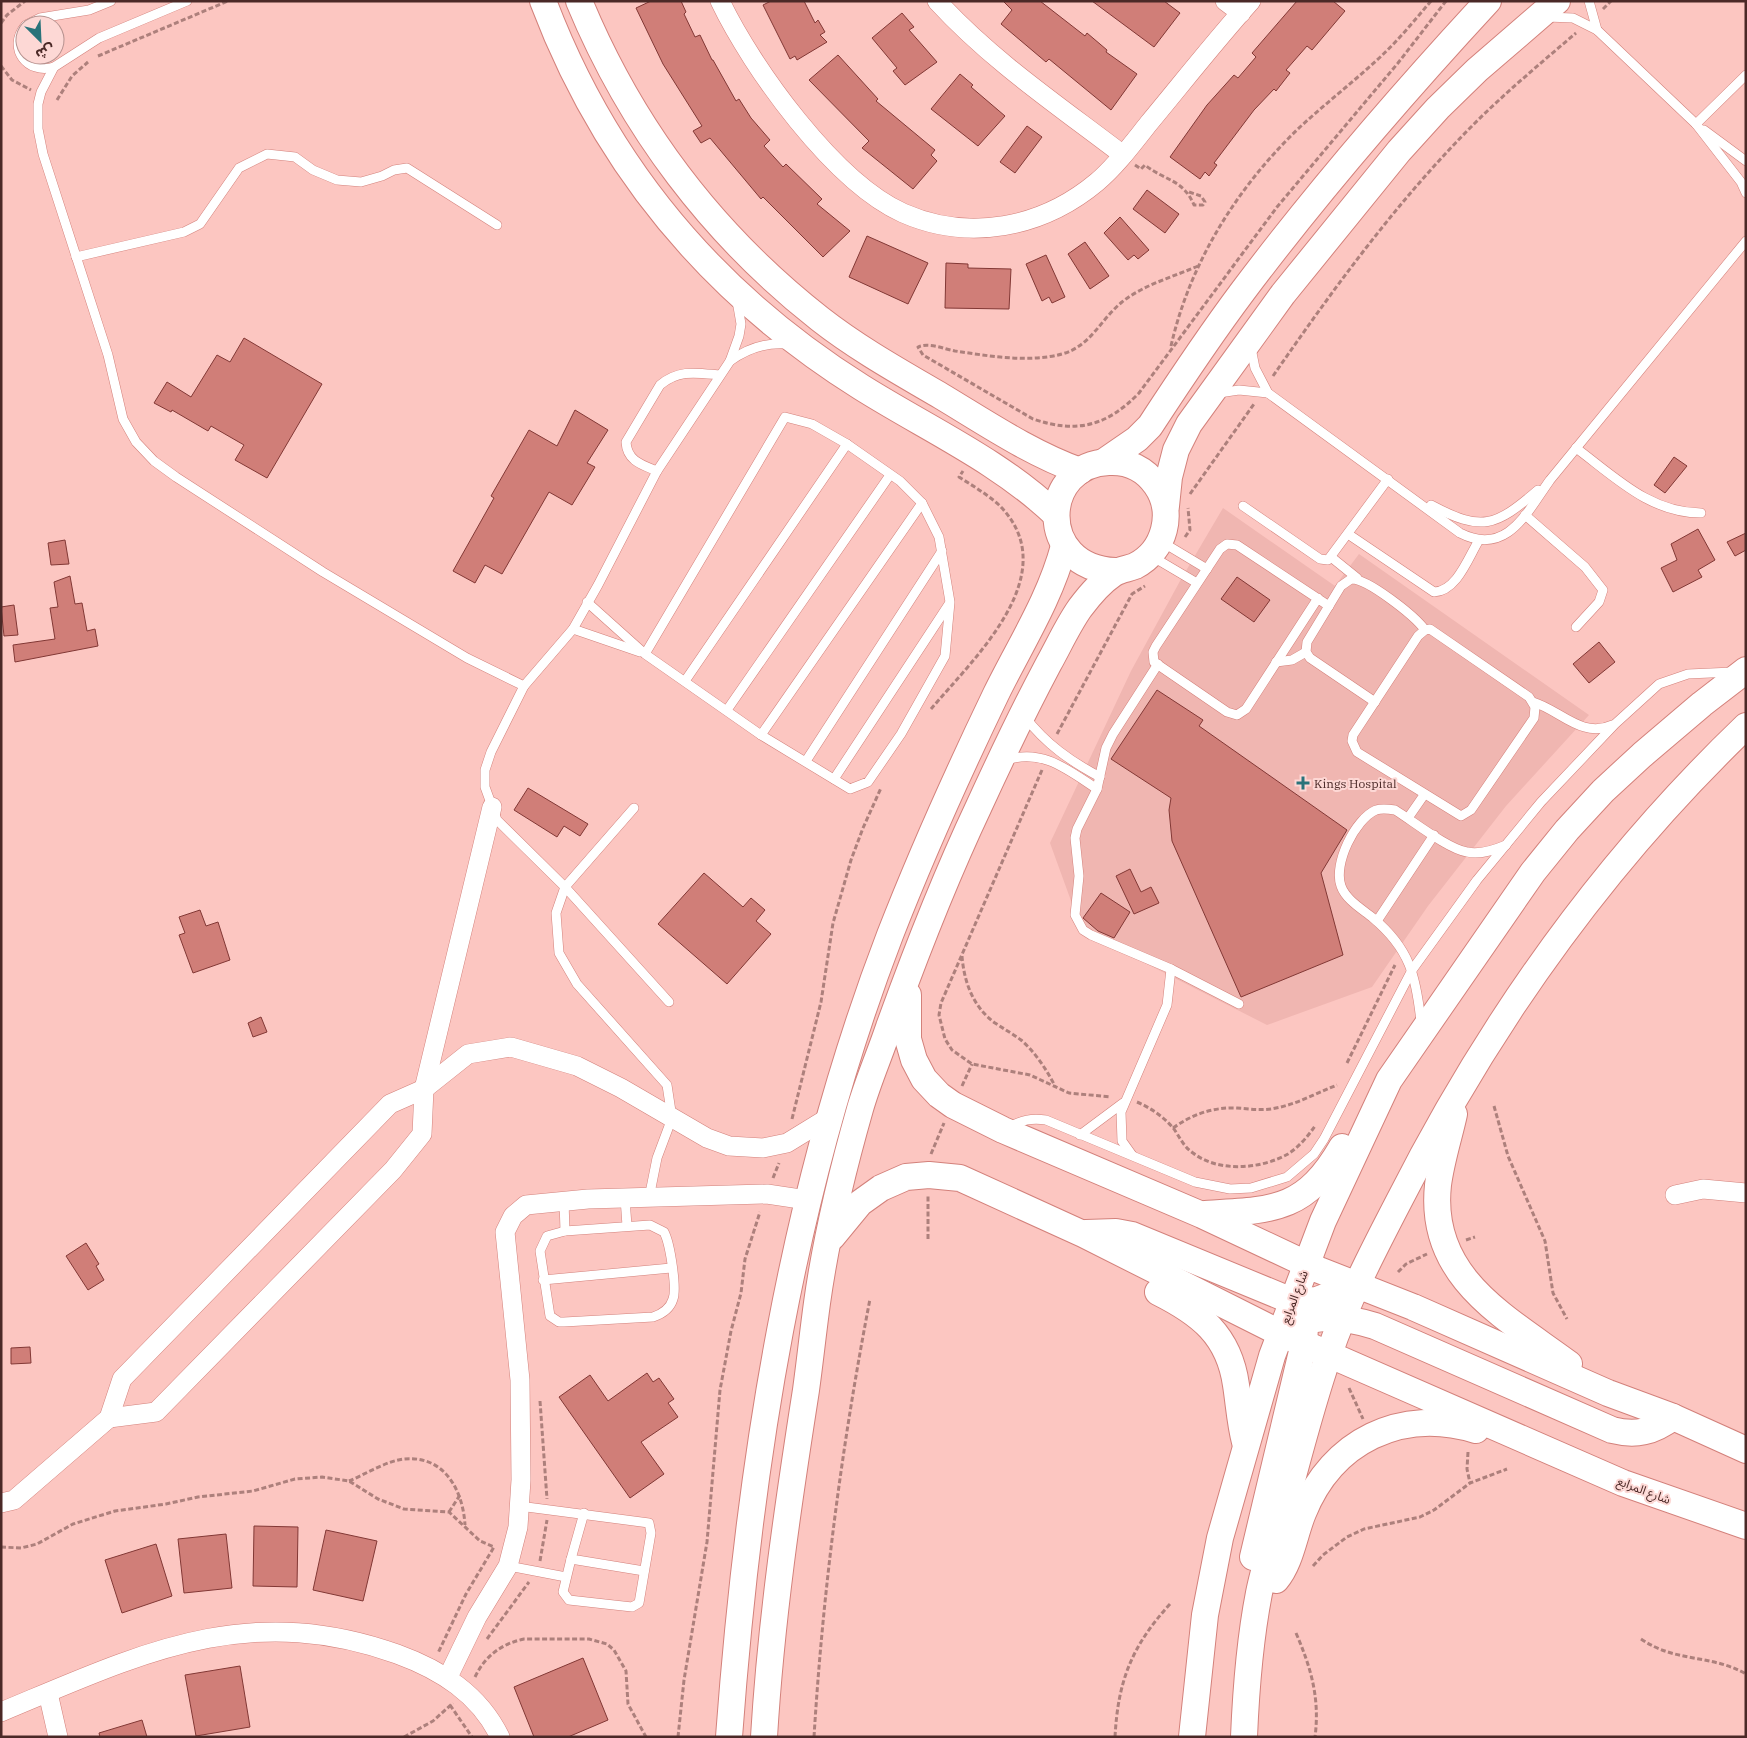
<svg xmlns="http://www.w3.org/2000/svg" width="1747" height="1738" viewBox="0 0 1747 1738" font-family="'IBM Plex Serif','Noto Sans Arabic',serif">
<rect width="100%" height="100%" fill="#fcc6c1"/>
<polygon fill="#f0b6b1" points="1223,508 1335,586 1359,554 1589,715 1506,806 1428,906 1372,987 1267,1025 1082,931 1050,843 1131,671 1180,581"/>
<g fill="#d07e78" stroke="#823835">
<polygon points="651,1 681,1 686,12 684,14 695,37 700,35 712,60 713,60 736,101 739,99 751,118 770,140 764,146 783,167 786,164 822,199 817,204 850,231 823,257 763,197 761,199 710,138 701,143 693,131 702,126 663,64 636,8"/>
<polygon points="771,1 804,1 815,23 818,20 825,32 820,35 827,42 797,60 795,56 790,59 763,5"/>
<polygon points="1003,1 1040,1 1085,36 1087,33 1107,50 1106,52 1137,74 1111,110 1049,59 1046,62 1001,24 1012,10"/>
<polygon points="1092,1 1164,1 1180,13 1154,47"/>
<polygon points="1297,1 1333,1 1345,11 1312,50 1307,46 1286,70 1290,73 1276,91 1274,89 1254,110 1214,163 1217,165 1209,176 1205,172 1200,179 1170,157 1207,105 1234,75 1238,78 1256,57 1252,53"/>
<polygon points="902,13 914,27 909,30 937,62 905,85 893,71 897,68 872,38"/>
<polygon points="838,55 878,99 876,101 935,150 931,155 937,161 913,189 862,148 869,141 809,80"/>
<polygon points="960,74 973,85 971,87 1005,116 978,146 931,109"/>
<polygon points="1027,126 1042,137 1015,173 1000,162"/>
<polygon points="1147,190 1179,214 1165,233 1133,209"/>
<polygon points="1120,217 1149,250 1138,259 1134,255 1128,260 1104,233"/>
<polygon points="867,236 928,263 908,304 849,277"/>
<polygon points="1085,242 1109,276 1090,289 1068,254"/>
<polygon points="1046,255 1065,297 1052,303 1049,297 1042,301 1026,264"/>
<polygon points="946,263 968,264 968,268 1011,269 1009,309 945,308"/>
<polygon points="244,338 322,384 267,478 235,460 244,445 211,426 208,431 172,410 171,412 154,403 167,382 191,397 217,355 230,362"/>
<polygon points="575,410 608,430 587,463 595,467 572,505 549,492 502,574 485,565 475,583 453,571 494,498 491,496 529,430 557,446"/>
<polygon points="1674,457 1687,466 1665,493 1654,485"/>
<polygon points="1698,529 1715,560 1698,570 1702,577 1673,592 1661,568 1677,560 1671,544"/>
<polygon points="1746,533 1746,550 1735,556 1727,542"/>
<polygon points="65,540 69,564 51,565 48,543"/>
<polygon points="70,576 75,604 82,603 87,631 95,629 98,646 15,662 13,645 55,639 50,608 58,607 54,582"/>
<polygon points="1237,577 1270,600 1254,622 1221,599"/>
<polygon points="14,605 18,635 4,636 1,607"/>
<polygon points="1599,642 1615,662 1589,683 1573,664"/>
<polygon points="1157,690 1203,720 1199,726 1347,830 1321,873 1343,955 1241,997 1172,841 1169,810 1171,798 1111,759"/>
<polygon points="528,788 588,824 580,836 564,826 557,837 514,810"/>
<polygon points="1130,869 1141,892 1151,887 1159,903 1134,914 1116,876"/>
<polygon points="704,873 743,907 751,898 765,910 756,921 771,934 727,984 658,924"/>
<polygon points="1101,893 1130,912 1114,938 1098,931 1083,918"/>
<polygon points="200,910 206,926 218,922 230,960 193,973 179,935 185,933 179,917"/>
<polygon points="261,1017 267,1032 253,1037 248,1023"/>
<polygon points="86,1243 99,1264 96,1266 104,1280 88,1290 66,1256"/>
<polygon points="30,1347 31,1363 11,1364 11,1348"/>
<polygon points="647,1373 653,1382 659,1378 674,1399 668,1403 678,1417 641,1442 664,1474 630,1498 559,1397 590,1375 608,1401"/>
<polygon points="254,1526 298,1527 297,1587 253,1586"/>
<polygon points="326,1530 377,1541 363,1601 313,1590"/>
<polygon points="226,1534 232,1588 184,1593 178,1539"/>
<polygon points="156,1544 172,1596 122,1613 105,1560"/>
<polygon points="583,1658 608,1720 568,1737 534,1737 514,1687"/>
<polygon points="240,1666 250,1727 196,1736 185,1675"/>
<polygon points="142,1720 147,1737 100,1737 99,1733"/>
</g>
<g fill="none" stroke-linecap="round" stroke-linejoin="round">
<defs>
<g id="lane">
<polyline points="1589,1 1597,30"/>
<polyline points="1547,17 1573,18 1597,30 1696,124 1741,182 1746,193"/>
<polyline points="26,25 40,18 89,10 111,1"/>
<path d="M25 26C7 48 27 75 54 67L99 38 187 1"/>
<polyline points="54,67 41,92 38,104 38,129 43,154 108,355 123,419 136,442 154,461 176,477 323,572 467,658 524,686"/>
<polyline points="1696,124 1746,75"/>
<polyline points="1704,130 1746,161"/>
<polyline points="76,257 184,232 200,224 239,168 267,154 295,157 313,170 337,180 361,182 382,176 394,170 407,168 497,225"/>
<path d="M1251 348 1255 368 1268 393 1460 533C1507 557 1527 512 1550 480L1746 241"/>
<path d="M730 361C748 348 766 342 788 344"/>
<polyline points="1219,393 1239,390 1268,393"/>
<path d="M1576 448C1615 477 1650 513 1701 513"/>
<path d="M657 471C642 465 627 461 626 442L660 385C679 369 697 373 720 375"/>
<path d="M1431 505C1482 532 1495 527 1538 490"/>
<polyline points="1243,506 1320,559 1328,560 1388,479"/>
<polyline points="1525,515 1585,567 1603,590 1599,602 1576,627"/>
<path d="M1348 534 1434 592C1457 591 1468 558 1479 540"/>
<polyline points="1162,542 1207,569"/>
<polyline points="1153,557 1197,583"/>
<polyline points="1331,557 1357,578"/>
<polyline points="1318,598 1246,709 1237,715 1227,712 1154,662 1153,652 1156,646 1220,549 1227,544 1237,545 1329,606"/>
<polyline points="587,602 645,654 761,735 850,789 868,782 901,734 945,656 950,602 939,537 922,503 900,481 847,444 812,424 785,417 645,654"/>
<polyline points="573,629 640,652"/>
<polygon points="1430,629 1529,697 1535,707 1534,718 1471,810 1461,816 1357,752 1352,741 1353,735 1418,636 1425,630"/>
<polyline points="1276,662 1292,660 1306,652"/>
<polyline points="685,681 847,444"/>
<path d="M1375 702 1310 658 1306 652 1307 642 1341 586 1351 579C1367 578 1415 616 1425 630"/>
<path d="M1533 702C1560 710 1582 739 1612 725"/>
<polyline points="727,710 890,475"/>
<path d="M1025 717C1046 744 1070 761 1100 777"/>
<polyline points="761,735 922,503"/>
<path d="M1007 760C1042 748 1068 770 1097 789"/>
<polyline points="806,761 942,551"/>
<polyline points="834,779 949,604"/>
<polyline points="634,808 565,887 556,913 559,953 577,984 667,1085 672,1118 657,1158 649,1198"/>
<polyline points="1408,818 1424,795"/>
<polyline points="1377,921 1434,835"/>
<polyline points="1171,969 1239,1004"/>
<polyline points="669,1002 565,887 497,820 485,787 485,770 491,752 524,686 573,629 598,585 657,471 730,361 739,336 741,324 737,301"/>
<path d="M1421 1022C1416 976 1410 949 1373 918 1362 909 1346 900 1341 886 1333 864 1355 819 1376 810 1382 808 1389 809 1395 810 1413 821 1448 849 1467 852 1480 855 1494 850 1506 845"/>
<path d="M1009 1127C1022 1120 1031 1118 1046 1120L1195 1182 1230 1189 1251 1188 1287 1177 1314 1154 1324 1139 1412 970 1477 880 1541 802 1615 724 1659 684 1688 674 1733 672"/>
<polyline points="1080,1135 1123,1103"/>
<polyline points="1132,1155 1122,1141 1121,1112 1167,1005 1171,969 1091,935 1083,930 1075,915 1079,876 1075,838 1077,829 1097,789 1106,748 1113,734 1158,664"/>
<polyline points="625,1198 627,1226"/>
<polyline points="564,1201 565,1231"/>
<path d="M650 1225 664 1232C670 1243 677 1288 673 1299 670 1309 662 1314 653 1317L564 1322H559L550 1316 540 1251 547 1236 565 1231Z"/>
<polyline points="543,1280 671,1268"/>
<polyline points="519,1506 649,1523 651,1533 639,1603 632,1607 569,1600 563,1592 571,1559"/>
<polyline points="584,1513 571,1559 644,1571"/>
<polyline points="508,1566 566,1577"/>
</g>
<g id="street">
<path d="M720 1C752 68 834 182 903 213 969 242 1042 228 1097 182 1117 165 1133 143 1149 123 1183 82 1216 40 1251 1"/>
<path d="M937 1C992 61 1059 106 1123 155"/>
<polyline points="1225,1 1241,13"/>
<polyline points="1675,1195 1703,1189 1746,1193"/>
<polyline points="109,1418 156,1412 393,1170 422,1134 424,1089 492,807"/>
<polyline points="1,1503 14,1500 109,1418 122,1379 390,1104 424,1089 468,1054 511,1047 577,1066 621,1088 707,1138 729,1146 763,1148 787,1143 831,1116"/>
<polyline points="448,1677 477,1617 508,1566 518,1527 521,1480 520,1380 505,1232 513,1216 526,1205 588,1199 767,1194 807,1200"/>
<polyline points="48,1693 58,1737"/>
<path d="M1 1712C138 1655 246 1600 397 1654 441 1670 479 1694 500 1737"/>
</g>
<g id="secondary">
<path d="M543 1C605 165 713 294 861 387 926 428 1000 461 1056 515"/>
<path d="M579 1C631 127 713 235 820 319 857 348 900 372 941 396 986 423 1030 453 1080 471"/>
<path d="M1105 461 1137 439 1150 426C1180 380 1210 335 1243 291 1319 190 1402 94 1488 1"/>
<polyline points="1166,506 1169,477 1176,450 1189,424 1283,294 1399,151 1438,108 1477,70 1557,1"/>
<polyline points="908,995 908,1039 914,1060 924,1079 939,1095 953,1105 1003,1130 1202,1215 1319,1270 1413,1307 1608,1393 1673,1417 1746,1450"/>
<path d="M1454 1114C1449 1137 1441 1161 1438 1185 1428 1278 1506 1317 1569 1364"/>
<path d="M1205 1214C1274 1210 1305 1211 1342 1147"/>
<polyline points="1086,1233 1116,1232 1132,1235 1292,1301 1317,1300 1356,1285"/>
<polyline points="832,1237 860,1203 881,1188 906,1177 929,1175 960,1178 1083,1234 1280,1333 1623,1483 1746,1526"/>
<path d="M1158 1292C1200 1313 1229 1335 1236 1385 1239 1404 1240 1423 1245 1442"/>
<path d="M1280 1333C1314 1313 1338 1315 1375 1326L1612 1430C1636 1436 1653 1432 1673 1417"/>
<polyline points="1253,1557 1304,1343 1305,1327"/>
<path d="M1276 1580C1291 1562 1294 1535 1303 1513 1332 1441 1401 1407 1476 1430"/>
<path d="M729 1737C749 1465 792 1190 890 935 922 853 958 773 996 694 1020 645 1050 599 1064 546"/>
<path d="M764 1737C771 1620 788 1505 806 1390 810 1361 813 1332 817 1303 826 1238 842 1172 860 1109 868 1081 880 1054 889 1027 916 952 945 878 979 806 1001 758 1024 710 1049 663 1059 645 1068 625 1080 608 1089 596 1101 582 1113 574 1120 569 1128 569 1135 566 1165 551 1175 512 1156 485 1145 469 1128 461 1109 462 1041 464 1035 567 1115 571"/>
<polyline points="1192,1737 1205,1615 1220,1538 1272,1356 1323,1221 1389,1080 1533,872 1567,830 1603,791 1642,755 1702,704 1746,670"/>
<path d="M1244 1737C1246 1689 1250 1639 1259 1593 1267 1553 1282 1514 1293 1476 1304 1435 1315 1394 1329 1354 1347 1301 1373 1251 1399 1201 1488 1025 1603 863 1746 726"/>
</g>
</defs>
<use href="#lane" stroke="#d3817b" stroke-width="10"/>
<use href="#street" stroke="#d3817b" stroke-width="20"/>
<use href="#secondary" stroke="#d3817b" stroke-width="28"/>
<g stroke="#ad807c" stroke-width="3" stroke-dasharray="5 2.5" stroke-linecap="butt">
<polyline points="1603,9 1611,1"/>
<polyline points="1,23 7,15 25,1"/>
<polyline points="98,56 228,1"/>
<polyline points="1,66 12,80 31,90"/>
<polyline points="57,100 72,76 88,62"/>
<path d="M1135 165 1141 169 1145 165C1165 181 1183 179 1194 205H1203L1205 202 1201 196 1189 192"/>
<path d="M1198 266C1173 277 1143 285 1122 302 1100 320 1091 346 1062 354 1029 363 989 356 955 351 944 349 929 342 918 347L923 355 1033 419C1077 434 1107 426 1139 393L1277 207 1398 63 1446 1"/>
<path d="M1171 346C1190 262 1238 186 1300 127 1325 104 1352 83 1377 60 1397 42 1414 21 1431 1"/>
<path d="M1273 376C1334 288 1398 200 1474 124 1506 92 1541 63 1576 33"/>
<polyline points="1190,494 1254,404"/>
<polyline points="1185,537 1190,530 1188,508"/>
<path d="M931 709C974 658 1067 573 999 505 987 494 973 486 959 477L963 471"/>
<polyline points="1057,734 1132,594 1145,586"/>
<polyline points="1042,770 941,1003 939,1015 945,1039 952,1050 972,1064 1030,1075 1069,1093 1111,1097"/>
<path d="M962 956C964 982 973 1007 995 1023 1004 1029 1013 1034 1021 1040 1036 1053 1046 1069 1055 1086"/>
<polyline points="1347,1063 1395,965"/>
<polyline points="962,1086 972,1064"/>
<path d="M1137 1102C1151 1108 1164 1117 1174 1129 1180 1138 1184 1147 1193 1153 1219 1173 1261 1169 1288 1154 1299 1147 1308 1136 1315 1126"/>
<polyline points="1494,1106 1508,1156 1545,1241 1553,1293 1567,1319"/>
<polyline points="792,1119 821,1002 833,923 851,860 863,828 881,788"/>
<path d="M1173 1128C1193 1114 1213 1107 1237 1108 1250 1109 1263 1111 1276 1108 1297 1104 1317 1093 1337 1085"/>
<polyline points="931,1154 944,1123"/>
<polyline points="773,1178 779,1163"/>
<polyline points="928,1239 928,1195"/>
<polyline points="1466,1240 1475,1237"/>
<polyline points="1398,1272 1406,1264 1427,1254"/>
<polyline points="1349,1388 1363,1419"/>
<polyline points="540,1401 547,1499"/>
<polyline points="1468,1452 1467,1469 1470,1483"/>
<path d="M349 1481C366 1474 386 1461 404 1459 445 1455 463 1491 465 1525"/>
<polyline points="449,1512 460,1495"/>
<polyline points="1,1547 21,1548 37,1544 73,1524 115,1511 166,1504 198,1497 253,1491 295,1479 322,1477 349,1481 378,1499 404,1509 449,1512 480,1541 494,1547 466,1594 438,1653"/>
<polyline points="540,1561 547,1520"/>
<polyline points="1313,1566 1323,1555 1347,1537 1364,1529 1420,1517 1434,1510 1470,1483 1507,1469"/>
<path d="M1296 1633C1311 1668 1320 1698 1315 1737"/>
<polyline points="487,1639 529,1582"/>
<path d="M1641 1639C1676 1663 1711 1654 1746 1674"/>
<path d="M475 1677C485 1656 501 1644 524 1639H589L607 1644 614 1650 626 1671 628 1704 646 1737"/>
<polyline points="450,1705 472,1737"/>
<polyline points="404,1737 433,1721 453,1703"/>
<polyline points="678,1737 684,1680 707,1542 720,1390 731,1331 741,1293 745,1259 760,1212"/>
<path d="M814 1737C823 1589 842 1444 870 1299"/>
<path d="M1115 1737C1118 1680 1132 1646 1170 1604"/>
</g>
<use href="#lane" stroke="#fff" stroke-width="9"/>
<use href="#street" stroke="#fff" stroke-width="19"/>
<use href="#secondary" stroke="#fff" stroke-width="26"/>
</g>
<path fill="#29737a" stroke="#fdd8d5" stroke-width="2" d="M1300.5 775.5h5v5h5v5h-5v5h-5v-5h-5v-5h5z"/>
<g text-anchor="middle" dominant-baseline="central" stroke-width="4" stroke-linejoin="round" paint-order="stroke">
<g font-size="12" fill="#4b2927" stroke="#fdd8d5" text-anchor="start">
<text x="1314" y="783">Kings Hospital</text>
</g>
<g font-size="12" fill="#4b2927" stroke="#fdd8d5">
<text transform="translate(1294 1297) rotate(-69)">شارع المرابع</text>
<text transform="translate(1644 1490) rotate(21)">شارع المرابع</text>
</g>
</g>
<rect width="1747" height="1738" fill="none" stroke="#4b2927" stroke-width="5"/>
<g transform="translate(40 40) rotate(156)"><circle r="24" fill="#fdd8d5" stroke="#b6928f"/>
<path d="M0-4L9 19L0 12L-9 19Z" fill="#29737a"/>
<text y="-8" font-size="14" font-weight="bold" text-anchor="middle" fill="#4b2927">ش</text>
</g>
</svg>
